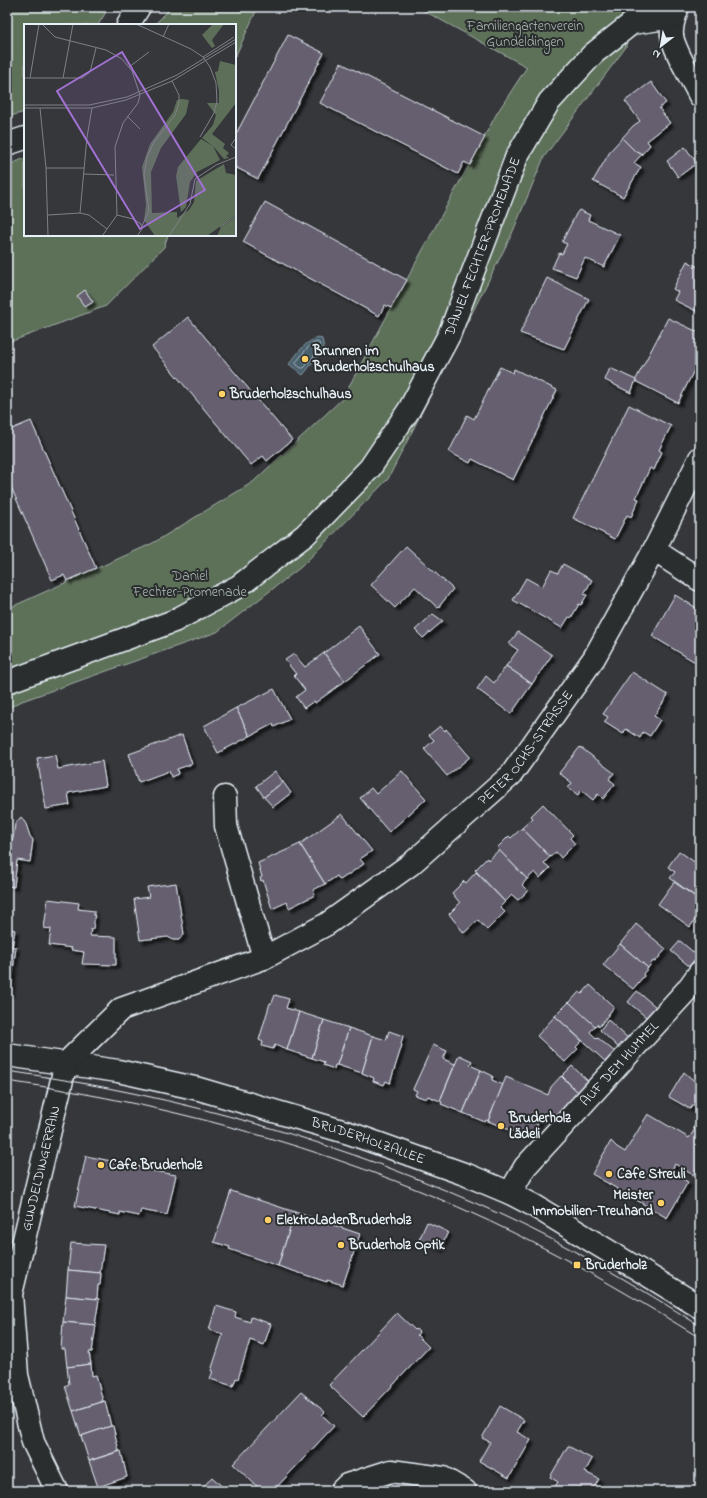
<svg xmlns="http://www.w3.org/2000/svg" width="707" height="1498" viewBox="0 0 707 1498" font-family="'Indie Flower',sans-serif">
<defs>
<filter id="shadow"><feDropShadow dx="3.5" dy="3.5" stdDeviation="1" flood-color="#0009"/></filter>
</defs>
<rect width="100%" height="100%" fill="#36373b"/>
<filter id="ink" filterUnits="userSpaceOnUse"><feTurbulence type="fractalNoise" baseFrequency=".025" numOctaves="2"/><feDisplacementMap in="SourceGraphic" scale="8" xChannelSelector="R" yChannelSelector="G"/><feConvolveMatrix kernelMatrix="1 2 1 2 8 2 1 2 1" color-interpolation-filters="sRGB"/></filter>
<g filter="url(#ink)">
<g fill="#5d6f59" stroke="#a2b0a8">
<polygon points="7,7 109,7 98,25 25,25 25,112 7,117"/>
<polygon points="172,7 258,7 235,57 235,25 154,25"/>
<polygon points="417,7 628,7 626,47 544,157 511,236 388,479 301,567 217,632 22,701 7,709 7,609 153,543 253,482 342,399 497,113 527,67"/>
<polygon points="25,158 25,235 168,235 164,247 106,306 7,343 7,166"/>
</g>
<path fill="#48616c" stroke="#889ba4" d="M319 338 322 339 324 348 303 375 289 364C298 354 305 340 319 338Z"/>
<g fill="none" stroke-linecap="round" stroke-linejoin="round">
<polygon stroke="#a8b7c0" stroke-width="1" points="317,342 320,344 318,351 304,368 301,368 296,364 296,362 309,346"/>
</g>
<g fill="#655e6f" stroke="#e8f1f8" filter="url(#shadow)">
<polygon points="288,35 324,53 258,179 235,167 235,136"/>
<polygon points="341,63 485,137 470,165 464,162 458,174 320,103"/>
<polygon points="651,82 666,103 659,108 670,123 647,141 650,145 642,154 636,151 636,152 622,138 633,126 640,121 625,101"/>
<polygon points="622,138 636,152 636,151 642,154 634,163 641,167 623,197 593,181 611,150"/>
<polygon points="685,147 697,163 678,177 667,161"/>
<polygon points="265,202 407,280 391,308 385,305 379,316 243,242"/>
<polygon points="579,210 590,215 588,220 620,235 604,267 585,258 576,277 552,268 559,253 562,254 567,244 562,242 576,214"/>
<polygon points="687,261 700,268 700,313 674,300 678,292 673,289"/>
<polygon points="547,278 589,299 564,349 520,333"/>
<polygon points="85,290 93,302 85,307 77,296"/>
<polygon points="188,317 292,440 267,461 263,456 251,465 152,347"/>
<polygon points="668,318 700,333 700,358 678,403 635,381"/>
<polygon points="500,367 513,373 514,369 557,390 513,480 472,459 470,463 449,452 467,415 474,419"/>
<polygon points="610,368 636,380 631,393 605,380"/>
<polygon points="629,405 671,426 659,450 662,452 654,470 650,468 636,498 639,499 631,517 627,515 615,539 573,518"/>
<polygon points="31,421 96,568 67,581 64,575 52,580 7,478 7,431"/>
<polygon points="406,546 453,589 438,608 415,587 395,608 371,585"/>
<polygon points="563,564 592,580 584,594 587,595 581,605 579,604 571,618 569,617 562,628 513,600 526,578 542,587 551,570 558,573"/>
<polygon points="675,595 700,610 700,665 652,636"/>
<polygon points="433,614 443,621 423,638 415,630"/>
<polygon points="359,626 380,654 345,681 324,653"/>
<polygon points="518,632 552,655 532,684 506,666 518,650 509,644"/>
<polygon points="324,653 345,681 315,703 314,701 304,708 296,697 305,690 294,676 296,674 285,660 294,654 305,667"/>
<polygon points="506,666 532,684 511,714 477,689 486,676 494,683"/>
<polygon points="632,672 668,695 654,716 660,720 650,736 643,732 640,738 626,729 623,734 604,722 608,717 603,714"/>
<polygon points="274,689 290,719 274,727 273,724 250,736 236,708"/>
<polygon points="236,708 250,736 218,753 204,726"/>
<polygon points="440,726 445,731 446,729 470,757 447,776 424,749 434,740 429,735"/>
<polygon points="182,735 192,764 177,769 178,774 171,777 169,771 139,782 129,754"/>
<polygon points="580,747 614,773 609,779 615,784 603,799 598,794 593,800 581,790 578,795 568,788 572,783 559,773"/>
<polygon points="55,755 58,769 102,761 106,786 68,793 70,805 46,809 37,758"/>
<polygon points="275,771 283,782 264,797 256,786"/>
<polygon points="402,771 426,799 389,832 360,798 371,788 376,794"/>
<polygon points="283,782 291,793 273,807 264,797"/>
<polygon points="543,804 573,835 570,838 575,844 561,858 556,852 550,857 522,828 533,818 531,816"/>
<polygon points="342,814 372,851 360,859 364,864 340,880 337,876 325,884 300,844"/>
<polygon points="21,817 26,824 30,836 33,840 30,862 17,860 14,887 7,886 7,839 13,839 15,824"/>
<polygon points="522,828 550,857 544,863 550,868 540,878 535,872 527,879 497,848 509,836 511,838"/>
<polygon points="300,844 325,884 313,890 315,895 289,908 287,902 272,909 263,880 261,881 260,878 262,877 258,863"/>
<polygon points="499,850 527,879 522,885 528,891 518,900 512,895 505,902 475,870 487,858 488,860"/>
<polygon points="679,851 700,866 700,900 670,878 675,872 668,867"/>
<polygon points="476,872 505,902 500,907 505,912 487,930 478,920 464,933 449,914 460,903 452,893 464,881 466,883"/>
<polygon points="674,882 700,900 700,908 698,911 700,913 690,927 658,904"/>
<polygon points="176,883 184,934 179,940 173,940 168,937 140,940 134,899 149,897 147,887"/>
<polygon points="48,899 79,903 78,909 94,911 94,915 95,916 93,929 91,929 90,936 116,937 116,965 82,964 84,952 71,950 72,948 49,945 51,929 44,928"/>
<polygon points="636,924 666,949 655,962 653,961 648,968 620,944"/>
<polygon points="7,928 15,930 12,947 16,947 10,994 7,994"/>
<polygon points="680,941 698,956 689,966 671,951"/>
<polygon points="620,944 648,968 643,974 644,976 633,989 603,965"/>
<polygon points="590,985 614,1007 599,1027 597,1024 595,1026 569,1003 579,992 582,994"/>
<polygon points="637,991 656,1007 647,1018 628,1002"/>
<polygon points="275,995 289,999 286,1008 299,1012 287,1050 275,1045 273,1049 262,1046 263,1042 259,1040 270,1003 272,1003"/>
<polygon points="569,1002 595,1026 590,1032 597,1039 598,1038 616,1053 607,1063 555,1016"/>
<polygon points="299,1012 324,1020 312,1058 287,1050"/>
<polygon points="555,1016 582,1041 576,1047 578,1049 565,1062 537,1036"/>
<polygon points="324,1020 349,1028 337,1065 335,1065 334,1069 323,1065 324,1062 312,1058"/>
<polygon points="608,1020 629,1039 620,1049 600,1030"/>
<polygon points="349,1028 373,1036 362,1073 337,1065"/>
<polygon points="389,1031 403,1036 401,1044 402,1045 390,1083 386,1081 384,1085 373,1081 374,1078 362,1073 373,1036 386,1040"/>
<polygon points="433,1045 447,1051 443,1059 455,1064 440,1101 428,1096 426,1099 415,1095 417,1091 413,1089"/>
<polygon points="459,1055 472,1061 470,1065 481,1070 463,1113 441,1104 442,1102 440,1101"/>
<polygon points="572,1066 589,1082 579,1093 562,1076"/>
<polygon points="481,1070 493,1076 492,1080 503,1085 488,1121 486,1120 485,1122 463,1113"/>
<polygon points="684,1072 700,1086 700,1107 694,1104 690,1109 669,1097"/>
<polygon points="561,1076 579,1093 554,1117 542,1113 531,1139 488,1121 506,1077 548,1095 551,1087"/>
<polygon points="648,1114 689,1138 695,1129 693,1128 699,1118 700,1119 700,1162 693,1175 675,1164 671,1172 688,1182 667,1218 592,1174 611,1141 617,1147 625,1152"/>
<polygon points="86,1156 141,1167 148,1163 153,1171 176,1175 167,1215 141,1210 139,1216 120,1212 120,1215 75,1206"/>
<polygon points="231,1191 295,1212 278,1266 229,1249 230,1247 214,1242"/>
<polygon points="295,1212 360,1234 343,1285 327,1280 327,1282 278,1266"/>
<polygon points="427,1222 448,1232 440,1249 419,1240"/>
<polygon points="71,1243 104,1245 100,1273 68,1270"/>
<polygon points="68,1270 101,1273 100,1285 98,1285 97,1299 66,1296"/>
<polygon points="66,1296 99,1299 95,1325 63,1322"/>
<polygon points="216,1306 236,1312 235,1317 250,1322 251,1317 271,1324 264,1345 250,1340 238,1379 236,1378 233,1386 210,1379 213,1371 211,1371 223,1334 209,1330"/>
<polygon points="397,1313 415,1330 416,1329 419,1332 417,1335 429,1347 363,1417 329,1385"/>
<polygon points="63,1322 96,1325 92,1352 89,1352 91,1364 67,1367 65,1349 61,1349"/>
<polygon points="91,1364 92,1376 96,1375 103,1401 73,1411 65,1386 69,1384 67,1367"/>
<polygon points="301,1392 325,1412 322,1415 334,1426 273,1491 262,1491 233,1464"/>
<polygon points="105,1401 111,1426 81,1436 73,1411"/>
<polygon points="500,1406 524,1420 517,1432 531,1440 509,1478 479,1461 490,1442 482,1438"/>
<polygon points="111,1426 113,1426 119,1451 89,1461 81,1436"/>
<polygon points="568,1446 592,1459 585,1472 599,1479 592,1491 552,1491 558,1482 550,1477"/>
<polygon points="121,1451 127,1477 98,1487 89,1461"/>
<polygon points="212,1477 227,1491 200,1491"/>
<polygon points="636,1486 646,1491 633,1491"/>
</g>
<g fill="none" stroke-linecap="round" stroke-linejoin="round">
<defs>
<g id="street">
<path d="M678 7C675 15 671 25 672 35 673 49 693 81 700 96"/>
<polyline points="128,25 139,7"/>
<polyline points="7,144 25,138"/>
<polyline points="654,550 700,580"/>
<path id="s1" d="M7 682 174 621 239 586 305 535 370 468 409 410 449 335 517 156 549 102 593 54 632 23 674 17"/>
<polyline points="225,797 226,826 264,958"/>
<path id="s2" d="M7 1055 118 1071 199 1089 349 1133 467 1175 510 1193 533 1205 700 1307"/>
<path id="s3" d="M510 1193 525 1167 687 990 700 972"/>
<path id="s4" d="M57 1491 33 1442 17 1375 11 1294 66 1063 121 1009 264 958 327 924 411 864 511 775 594 658 654 550 700 458"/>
<polyline points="341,1491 347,1485 391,1471 443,1478 465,1491"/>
</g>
</defs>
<use href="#street" stroke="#e8f1f8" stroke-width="25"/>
<use href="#street" stroke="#2a2d2e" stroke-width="22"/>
<g stroke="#e8f1f8" stroke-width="1">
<path d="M7 1071C179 1095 346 1143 504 1216 572 1247 637 1286 700 1326"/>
<path d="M7 1081C182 1106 359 1156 518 1235 581 1266 640 1301 700 1338"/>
</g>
</g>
</g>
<g fill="#ffd166" stroke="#2a2d2e" stroke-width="1.5">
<circle cx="305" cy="359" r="4"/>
<circle cx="222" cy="394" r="4"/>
<circle cx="501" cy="1126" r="4"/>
<circle cx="101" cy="1165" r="4"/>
<circle cx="609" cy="1174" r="4"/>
<circle cx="661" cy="1203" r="4"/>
<circle cx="268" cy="1220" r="4"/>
<circle cx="341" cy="1245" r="4"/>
<rect x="573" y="1261" width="8" height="8" rx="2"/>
</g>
<g text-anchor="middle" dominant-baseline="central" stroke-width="4" stroke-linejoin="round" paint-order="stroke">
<g font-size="14" fill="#a9b6b0" stroke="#2a2d2e">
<text x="525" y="26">Familiengartenverein<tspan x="525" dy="16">Gundeldingen</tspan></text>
<text x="190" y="576">Daniel<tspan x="190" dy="16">Fechter-Promenade</tspan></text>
</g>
<g font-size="14" fill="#e8f1f8" stroke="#2a2d2e">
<text stroke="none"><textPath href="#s1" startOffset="678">DANIEL FECHTER-PROMENADE</textPath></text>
<text stroke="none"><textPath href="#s4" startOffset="1010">PETER OCHS-STRASSE</textPath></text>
<text stroke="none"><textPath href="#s3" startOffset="170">AUF DEM HUMMEL</textPath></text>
<text stroke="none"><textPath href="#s2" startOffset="372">BRUDERHOLZALLEE</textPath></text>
<text stroke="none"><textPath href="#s4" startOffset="334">GUNDELDINGERRAIN</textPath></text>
</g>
<g font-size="14" font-weight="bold" fill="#e8f1f8" stroke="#2a2d2e" text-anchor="start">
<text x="313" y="351">Brunnen im<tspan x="313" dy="16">Bruderholzschulhaus</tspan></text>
<text x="230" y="394">Bruderholzschulhaus</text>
<text x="509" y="1118">Bruderholz<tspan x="509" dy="16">Lädeli</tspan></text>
<text x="109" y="1165">Cafe Bruderholz</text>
<text x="617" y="1174">Cafe Streuli</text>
<text x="653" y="1195" text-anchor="end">Meister<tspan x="653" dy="16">Immobilien-Treuhand</tspan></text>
<text x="276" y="1220">ElektroLadenBruderholz</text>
<text x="349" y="1245">Bruderholz Optik</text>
<text x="585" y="1265">Bruderholz</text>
</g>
</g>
<g transform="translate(24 24)">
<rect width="212" height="212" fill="#36373b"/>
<path d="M189 0H200L188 16 191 22 188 24 178 11ZM196 37 212 41V79L188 110 201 120 199 124 205 129 202 132 205 134 200 135 189 122 196 136 173 148 166 158 162 183 157 188 152 152 154 143 177 115 189 122 178 114 189 101 192 91 183 79H195V67L191 48 194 47ZM158 75 165 76 162 90 137 124 127 148 128 189 153 188V194L165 186 170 178 172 157 200 140 202 149 212 151V191L183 212H131L120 196 122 181 118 143 126 120 149 88 153 76ZM212 193V212H193L197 203Z" fill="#5d6f59"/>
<path fill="none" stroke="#7d8187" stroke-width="1" d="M18 0 31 13 82 26 98 35 108 47 116 71 114 79 99 99 91 123 93 191 78 212M112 0 167 25 179 33 186 43 192 59 193 77 190 89 176 113M139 13 145 0M179 33 210 13M105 43 125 28M0 54H58L66 48 72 24M6 54 15 0M39 54 49 0M0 81H65L103 73 153 51 212 15M0 84H68L102 76 148 57 212 18M16 84 22 144 24 212M103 92 116 105M212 114 207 121 212 125M22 144H60M59 150 90 151M56 189 65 191 83 205M24 191 56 189 63 113 68 84M93 191 109 195 117 200 118 205 113 212M118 202 125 187 120 151 123 133 130 118 151 91 155 79V71L148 57M196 203 212 192M145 212 166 180 171 155 192 141 212 133"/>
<path fill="#a171d3" fill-opacity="0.15" stroke="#a171d3" stroke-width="2" d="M98 28 181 166 116 205 33 67Z"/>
<rect width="212" height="212" fill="none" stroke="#e8f1f8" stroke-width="2"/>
</g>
<rect width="707" height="1498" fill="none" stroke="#2a2d2e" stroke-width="24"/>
<rect x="12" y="12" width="683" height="1474" fill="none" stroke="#e8f1f8" stroke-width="1.5" filter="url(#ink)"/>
<g transform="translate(661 46) rotate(211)" stroke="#2a2d2e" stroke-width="3" paint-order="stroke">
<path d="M0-3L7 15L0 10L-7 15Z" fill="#e8f1f8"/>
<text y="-6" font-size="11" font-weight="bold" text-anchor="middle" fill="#e8f1f8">N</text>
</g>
</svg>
